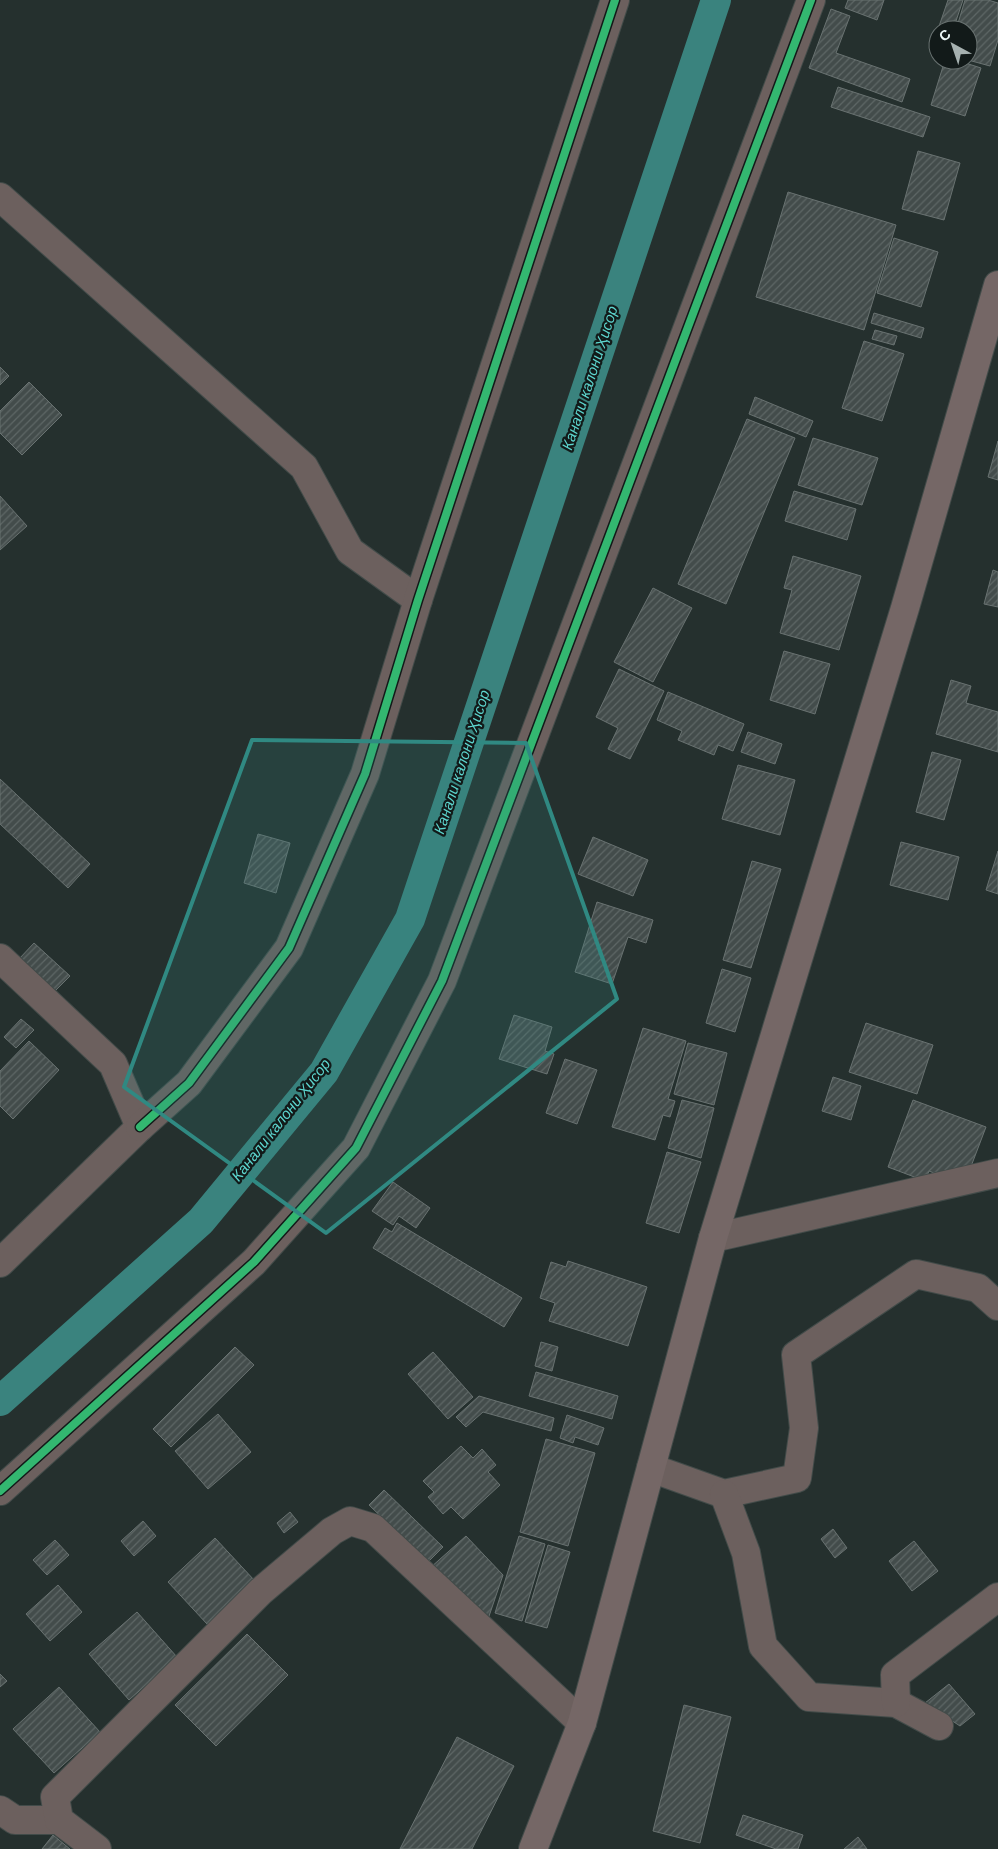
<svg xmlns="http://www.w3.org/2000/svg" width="998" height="1849" viewBox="0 0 998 1849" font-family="'DM Sans',sans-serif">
<defs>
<pattern id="building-hatch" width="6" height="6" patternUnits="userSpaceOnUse" patternTransform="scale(1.25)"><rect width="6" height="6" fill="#434c4b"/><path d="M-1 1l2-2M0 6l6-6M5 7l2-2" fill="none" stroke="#5e6766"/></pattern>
</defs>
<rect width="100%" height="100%" fill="#25302e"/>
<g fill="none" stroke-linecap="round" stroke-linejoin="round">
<polyline stroke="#3a837e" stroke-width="30" points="0,1401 201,1221 324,1072 410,919 716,0"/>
</g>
<g fill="url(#building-hatch)" stroke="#697271">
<polygon points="848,0 884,0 877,20 845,8"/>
<polygon points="948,0 963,0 953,30 938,30 938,43 934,41"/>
<polygon points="965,0 988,0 998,3 998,40 990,66 968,60 968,30 956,30"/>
<polygon points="831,9 850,16 836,53 910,79 902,102 809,68"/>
<polygon points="945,60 956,60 981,68 965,116 931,105"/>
<polygon points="838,87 930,117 923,137 831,107"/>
<polygon points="918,151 960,163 944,220 902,209"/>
<polygon points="788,192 896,225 864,330 756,297"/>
<polygon points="894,238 938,252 921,307 877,293"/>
<polygon points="874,313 924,328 921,338 871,323"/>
<polygon points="875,330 897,336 894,345 872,339"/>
<polygon points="864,341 904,354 882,421 842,408"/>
<polygon points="0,367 9,376 0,385"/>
<polygon points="29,382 62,415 22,455 0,433 0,411"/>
<polygon points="755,397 813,421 806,437 749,414"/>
<polygon points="747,419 795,438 726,604 678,584"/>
<polygon points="813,438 878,458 862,505 798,485"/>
<polygon points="998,441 998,480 988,477"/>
<polygon points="794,491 856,509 847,540 785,521"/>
<polygon points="0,496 27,526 0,550"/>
<polygon points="793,556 861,576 839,650 780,633 792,590 784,588"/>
<polygon points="993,570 998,572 998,607 984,604"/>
<polygon points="653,588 692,608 653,682 614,662"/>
<polygon points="784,651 830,664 815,714 770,700"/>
<polygon points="619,669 664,691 630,759 608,749 618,728 596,717"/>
<polygon points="951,680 971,686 966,703 998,712 998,752 936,734"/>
<polygon points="668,692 744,724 733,751 718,745 714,755 678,740 682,731 657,720"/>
<polygon points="748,732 782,744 775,764 741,752"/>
<polygon points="932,752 961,760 944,820 916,812"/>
<polygon points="738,765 795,780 780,835 722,819"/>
<polygon points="0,779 90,864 68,888 0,824"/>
<polygon points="258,834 290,843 276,893 244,883"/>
<polygon points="593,837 648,860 633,896 578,874"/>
<polygon points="901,842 959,857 948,900 890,885"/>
<polygon points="998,851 998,894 986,890"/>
<polygon points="752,861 781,869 751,968 723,960"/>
<polygon points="597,902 653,920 646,943 628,937 612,984 575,972"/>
<polygon points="34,943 70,976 54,992 19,959"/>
<polygon points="722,969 751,978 735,1032 706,1023"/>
<polygon points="514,1015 552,1027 545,1051 554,1054 547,1074 499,1059"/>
<polygon points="21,1019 34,1030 16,1048 4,1037"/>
<polygon points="866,1023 933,1045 917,1094 849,1072"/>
<polygon points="643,1028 686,1041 668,1099 675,1101 670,1117 663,1115 655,1140 612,1127"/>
<polygon points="29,1041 59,1070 13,1119 0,1106 0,1071"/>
<polygon points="688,1043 727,1053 714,1105 674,1094"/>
<polygon points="565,1059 597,1070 577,1124 546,1113"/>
<polygon points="833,1077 861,1086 851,1120 822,1111"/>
<polygon points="682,1100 714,1108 701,1158 668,1148"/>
<polygon points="913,1100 986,1127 967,1177 949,1170 946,1178 929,1171 925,1181 888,1167"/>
<polygon points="667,1152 701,1162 679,1233 646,1223"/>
<polygon points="393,1182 430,1208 416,1228 399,1216 393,1225 372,1211"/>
<polygon points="397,1223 522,1298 504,1327 373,1248 385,1228 392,1232"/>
<polygon points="568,1261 647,1287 628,1346 549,1321 555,1303 540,1298 551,1262 566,1267"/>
<polygon points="541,1342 558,1347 552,1371 535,1366"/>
<polygon points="235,1347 254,1365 171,1447 153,1429"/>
<polygon points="433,1352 473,1397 448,1419 408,1374"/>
<polygon points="536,1372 618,1396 612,1419 529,1396"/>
<polygon points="479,1396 554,1418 551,1431 483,1412 466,1427 456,1417"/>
<polygon points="218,1414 251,1452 208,1489 175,1451"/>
<polygon points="567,1415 604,1428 598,1445 575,1437 573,1443 560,1438"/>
<polygon points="546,1439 595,1453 568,1546 520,1532"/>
<polygon points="461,1446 473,1458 482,1449 496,1465 488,1472 500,1485 463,1519 451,1507 443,1514 428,1497 434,1492 423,1481"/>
<polygon points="384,1490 443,1547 428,1562 369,1505"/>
<polygon points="290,1512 298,1522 284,1533 277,1523"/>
<polygon points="143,1521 156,1536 134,1556 121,1541"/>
<polygon points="833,1529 847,1548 835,1558 821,1539"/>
<polygon points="466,1536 503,1575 486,1625 430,1568"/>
<polygon points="519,1536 545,1544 522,1621 495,1613"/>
<polygon points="215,1538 255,1581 207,1624 168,1582"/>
<polygon points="55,1540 69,1555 47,1575 33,1560"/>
<polygon points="914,1541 938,1571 912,1591 889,1561"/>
<polygon points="548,1545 570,1552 547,1628 525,1622"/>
<polygon points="58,1585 82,1612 50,1641 26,1614"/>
<polygon points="137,1612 177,1657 129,1700 89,1654"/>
<polygon points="247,1634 288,1675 216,1746 175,1705"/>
<polygon points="0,1674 7,1681 0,1687"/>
<polygon points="949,1684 975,1714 960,1726 925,1703"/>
<polygon points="59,1687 100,1732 54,1773 13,1729"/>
<polygon points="684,1705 731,1717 700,1843 653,1831"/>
<polygon points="457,1737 514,1766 472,1849 400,1849"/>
<polygon points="743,1815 803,1835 798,1849 776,1849 736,1835"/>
<polygon points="53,1835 70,1849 42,1849"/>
<polygon points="858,1837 867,1849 844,1849"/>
</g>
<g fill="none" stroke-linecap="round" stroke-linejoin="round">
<defs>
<g id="minor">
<polyline points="0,197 304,467 350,551 418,600"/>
<polyline points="0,958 113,1064 140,1127 0,1263"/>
<polyline points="140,1127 189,1083 289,948 365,774 418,600 615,0"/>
<polyline points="713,1238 998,1173"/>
<polyline points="651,1468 724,1494 797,1478 804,1428 796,1355 916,1274 978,1288 998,1306"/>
<polyline points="0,1491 254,1262 356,1148 442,981 811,0"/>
<polyline points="724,1494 746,1553 763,1646 809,1697 896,1703 939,1726"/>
<polyline points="896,1703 895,1675 998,1597"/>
<polyline points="0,1810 15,1820 59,1820"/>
<polyline points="97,1849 59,1820 55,1797 261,1591 332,1531 350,1521 373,1528 582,1723"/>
</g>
<polyline id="major" points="533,1849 582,1723 713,1238 905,608 998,285"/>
</defs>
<use href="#minor" stroke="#424b49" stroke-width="30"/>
<use href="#major" stroke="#424b49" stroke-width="30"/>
<use href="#minor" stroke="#6c605e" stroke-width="28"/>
<use href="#major" stroke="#756766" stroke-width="28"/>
<defs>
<g id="cycleway">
<polyline points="140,1127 189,1083 289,948 365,774 418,600 615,0"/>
<polyline points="0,1491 254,1262 356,1148 442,981 811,0"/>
</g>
</defs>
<use href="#cycleway" stroke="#121a19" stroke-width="11"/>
<use href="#cycleway" stroke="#33b770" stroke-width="8"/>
</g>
<path fill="#308982" fill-opacity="0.2" stroke="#308982" stroke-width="4" stroke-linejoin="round" d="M252 740 526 743 617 999 326 1233 124 1087Z"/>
<g text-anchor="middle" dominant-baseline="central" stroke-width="4.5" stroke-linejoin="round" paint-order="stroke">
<g font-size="15" font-style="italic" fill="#5dd5ce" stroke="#121a19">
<text transform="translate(590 378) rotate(-72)">Канали калони Ҳисор</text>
<text transform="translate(462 762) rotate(-72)">Канали калони Ҳисор</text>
<text transform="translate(281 1120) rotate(-52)">Канали калони Ҳисор</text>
</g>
</g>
<g transform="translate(953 45) rotate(320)"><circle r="24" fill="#121a19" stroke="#697271"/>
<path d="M0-4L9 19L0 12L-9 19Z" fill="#a6b1b0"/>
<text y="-8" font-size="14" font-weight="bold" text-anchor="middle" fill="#ecf7f6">С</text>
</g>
</svg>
